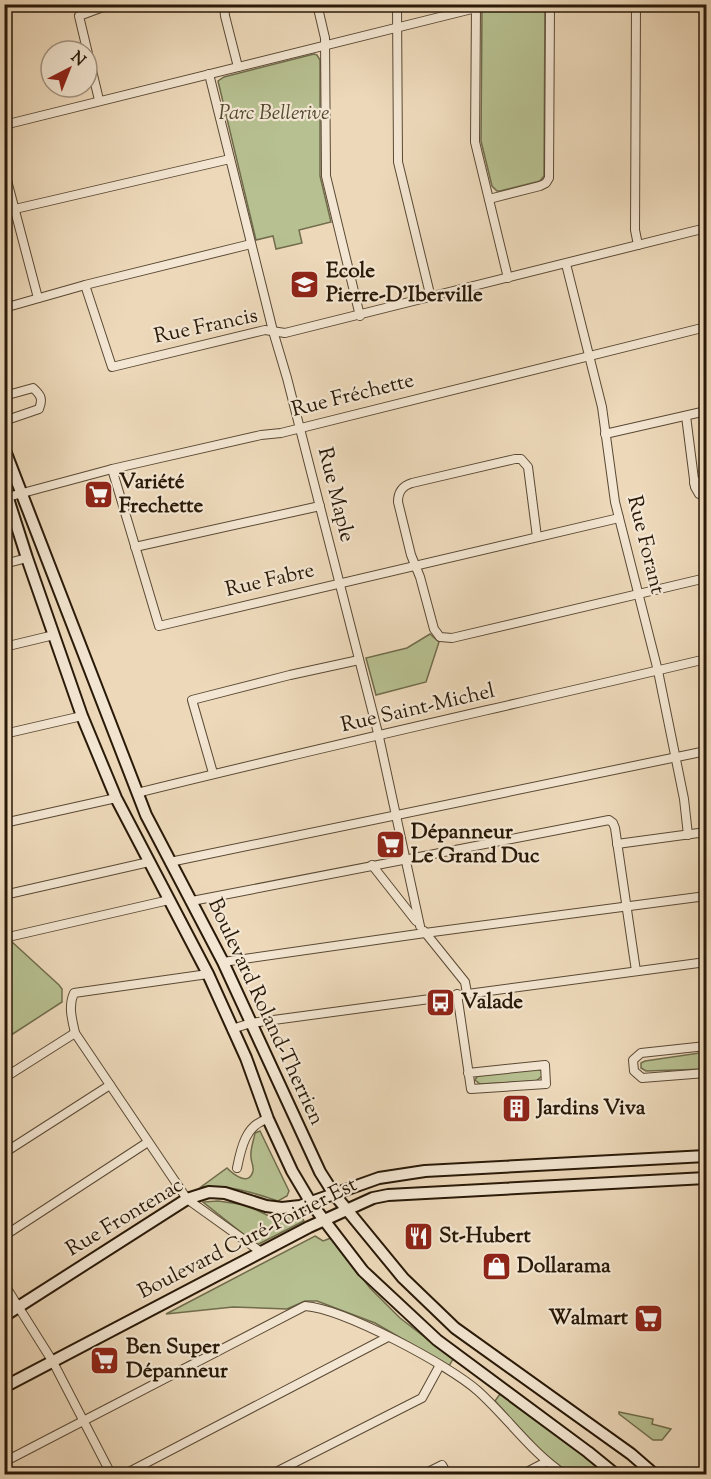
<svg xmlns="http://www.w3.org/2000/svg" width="711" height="1479" viewBox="0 0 711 1479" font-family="'Sorts Mill Goudy',serif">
<rect width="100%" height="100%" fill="#edd9ba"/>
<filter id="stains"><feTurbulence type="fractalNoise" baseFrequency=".00333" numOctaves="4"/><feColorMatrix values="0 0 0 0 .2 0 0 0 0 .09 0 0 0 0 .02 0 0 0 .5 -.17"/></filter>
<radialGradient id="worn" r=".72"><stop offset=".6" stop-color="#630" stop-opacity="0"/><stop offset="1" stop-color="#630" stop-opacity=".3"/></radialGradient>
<g fill="#b7c091" stroke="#706c4c" stroke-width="1.5">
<polygon points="482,5 545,5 544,176 540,181 500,191 497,191 492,186 481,141"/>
<polygon points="314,54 317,55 320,60 320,176 331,222 299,230 302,243 276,249 273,236 256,240 218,81 224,77"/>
<polygon points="430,634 439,642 426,682 376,695 366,658 407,648"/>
<polygon points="11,941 59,985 62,989 62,1002 5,1039 5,942"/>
<polygon points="706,1052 706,1069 646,1071 641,1068 641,1063 645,1061"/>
<polygon points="538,1068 542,1071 542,1076 536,1081 480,1084 475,1080 478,1075"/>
<path d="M260 1131 289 1191 287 1196 278 1201C248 1191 234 1186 201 1187L227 1168C233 1174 249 1187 253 1171 254 1166 251 1162 251 1157 250 1149 254 1140 255 1133Z"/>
<polygon points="218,1201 246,1205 271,1217 301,1216 304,1221 257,1245 203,1202"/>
<polygon points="315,1236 323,1241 331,1238 370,1288 400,1318 453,1359 449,1366 375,1323 317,1301 305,1301 287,1309 233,1307 166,1314"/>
<path d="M500 1394 576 1448 609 1474C598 1474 583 1477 572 1474 553 1471 510 1417 495 1401Z"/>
<polygon points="619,1412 653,1419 652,1424 671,1429 662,1440 653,1440 619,1414"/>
</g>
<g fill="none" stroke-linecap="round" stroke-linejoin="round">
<defs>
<g id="minor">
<polyline points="224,4 225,16 238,67"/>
<polyline points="317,4 325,38 326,176 360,316"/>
<polyline points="397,4 398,162 431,298"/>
<polyline points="476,4 475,142 508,278"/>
<polyline points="636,4 635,230 638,245"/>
<polyline points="209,74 273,331 287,378 379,737 420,926"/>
<polyline points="99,100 79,16 111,4"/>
<polyline points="4,125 476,8"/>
<polyline points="4,169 38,298"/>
<polyline points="489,199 540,186 546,183 549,178 550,4"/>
<polyline points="15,209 230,159"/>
<polyline points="566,264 602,407 615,502 658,671 684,799 688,835"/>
<polyline points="85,285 112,367 265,330 285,333 706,228"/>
<polyline points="4,308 85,285 251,244"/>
<path d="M4 396 33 388C41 395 43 399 39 409L4 421"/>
<polyline points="686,416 695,487 699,494 706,496"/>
<polyline points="605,434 706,411"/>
<polyline points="112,469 159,626 619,518"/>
<polyline points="694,483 706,480"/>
<polyline points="4,498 112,469 261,435 281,433 706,327"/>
<path d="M537 537 528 467 521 459H515L412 483C402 486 398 492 398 502L411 555 420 577 434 629 440 637 452 638 706 578"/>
<polyline points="135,547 320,506"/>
<polyline points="4,564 27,558"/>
<polyline points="4,647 54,635"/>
<polyline points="4,734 82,716"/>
<polyline points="213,773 192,700 290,675 359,660"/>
<path d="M137 793C326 746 517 704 706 659"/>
<polyline points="4,823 116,798"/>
<polyline points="617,844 706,832"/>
<polyline points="170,862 706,751"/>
<polyline points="372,865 416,921"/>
<polyline points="4,895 149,862"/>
<polyline points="192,901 609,820 613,823 615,828 636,971"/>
<polyline points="424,931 465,982 467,993"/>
<polyline points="4,938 169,900"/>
<polyline points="223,962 425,933 706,896"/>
<path d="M208 974 74 993C68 1006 72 1019 75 1033L187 1199 261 1252"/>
<polyline points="457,994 460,1014 471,1089 546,1084 545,1065 468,1073"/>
<polyline points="232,1029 251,1023 706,962"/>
<polyline points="706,1046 641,1053 633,1060 634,1071 642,1078 706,1073"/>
<polyline points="4,1078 75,1033"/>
<polyline points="4,1153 110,1085"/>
<path d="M237 1168C241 1148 246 1124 268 1119"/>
<polyline points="4,1236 148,1142"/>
<polyline points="4,1284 53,1362 111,1474"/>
<path d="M4 1462 305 1306C344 1309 449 1365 478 1391 508 1418 531 1452 564 1474"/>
<polyline points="125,1474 388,1337"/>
<polyline points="272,1474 422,1398 440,1365"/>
<polyline points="424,1474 442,1465 447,1474"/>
<polyline points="523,1474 546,1462"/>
</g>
<g id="secondary">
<polyline points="4,448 146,815 223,962 320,1172 334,1194 403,1278 455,1328 631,1454 654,1474"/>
<polyline points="4,486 27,558 82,716 116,798 208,974 246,1058 268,1119 292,1171 311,1203 363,1271 437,1340 588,1452 615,1474"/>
<polyline points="4,1316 187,1199 209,1192 225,1193 266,1206 282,1208 300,1206 379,1178 425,1171 706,1156"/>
<polyline points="4,1387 309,1227 373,1198 388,1195 706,1178"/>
</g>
</defs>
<use href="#minor" stroke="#5a4934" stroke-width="10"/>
<use href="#secondary" stroke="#291908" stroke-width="14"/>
<use href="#minor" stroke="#f3e6d2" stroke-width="8"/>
<use href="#secondary" stroke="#f3e6d2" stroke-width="10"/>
</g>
<defs>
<symbol id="school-square" viewBox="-11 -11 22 22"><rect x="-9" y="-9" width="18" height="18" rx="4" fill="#8f2418" stroke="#f3e6d2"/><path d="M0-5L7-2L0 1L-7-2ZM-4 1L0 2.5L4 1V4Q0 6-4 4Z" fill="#fff"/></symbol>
<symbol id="supermarket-square" viewBox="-11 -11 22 22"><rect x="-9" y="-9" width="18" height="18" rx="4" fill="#8f2418" stroke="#f3e6d2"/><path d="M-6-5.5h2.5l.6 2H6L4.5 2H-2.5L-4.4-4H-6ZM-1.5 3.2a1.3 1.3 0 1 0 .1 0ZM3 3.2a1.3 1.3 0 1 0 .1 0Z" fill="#fff"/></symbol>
<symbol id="bus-square" viewBox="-11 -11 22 22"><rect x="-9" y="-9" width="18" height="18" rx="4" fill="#8f2418" stroke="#f3e6d2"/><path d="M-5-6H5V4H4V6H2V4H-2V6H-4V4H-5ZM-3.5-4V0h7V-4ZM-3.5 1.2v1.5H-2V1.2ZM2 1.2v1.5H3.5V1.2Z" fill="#fff"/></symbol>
<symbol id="building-square" viewBox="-11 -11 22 22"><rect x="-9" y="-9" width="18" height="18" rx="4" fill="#8f2418" stroke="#f3e6d2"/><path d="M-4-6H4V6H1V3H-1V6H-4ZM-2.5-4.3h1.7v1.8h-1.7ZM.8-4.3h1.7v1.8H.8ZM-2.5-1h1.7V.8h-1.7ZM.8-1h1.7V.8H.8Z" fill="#fff"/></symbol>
<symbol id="restaurant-square" viewBox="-11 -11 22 22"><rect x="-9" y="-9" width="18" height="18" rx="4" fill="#8f2418" stroke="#f3e6d2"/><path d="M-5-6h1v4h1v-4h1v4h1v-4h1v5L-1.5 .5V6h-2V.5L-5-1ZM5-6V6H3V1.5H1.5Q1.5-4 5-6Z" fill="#fff"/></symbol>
<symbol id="shop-square" viewBox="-11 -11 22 22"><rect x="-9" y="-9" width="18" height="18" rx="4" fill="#8f2418" stroke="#f3e6d2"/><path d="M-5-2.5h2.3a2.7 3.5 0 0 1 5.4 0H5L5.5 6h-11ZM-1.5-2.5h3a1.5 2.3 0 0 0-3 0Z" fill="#fff"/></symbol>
</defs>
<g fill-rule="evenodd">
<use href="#school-square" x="288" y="268" width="33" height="33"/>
<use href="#supermarket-square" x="82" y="478" width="33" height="33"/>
<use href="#supermarket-square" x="374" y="828" width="33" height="33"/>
<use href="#bus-square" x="424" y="986" width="33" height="33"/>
<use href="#building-square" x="500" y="1092" width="33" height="33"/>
<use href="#restaurant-square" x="402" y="1220" width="33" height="33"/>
<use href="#shop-square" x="480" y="1250" width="33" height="33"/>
<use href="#supermarket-square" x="632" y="1302" width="33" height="33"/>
<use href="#supermarket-square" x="88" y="1344" width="33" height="33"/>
</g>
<g text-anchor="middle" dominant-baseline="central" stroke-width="4.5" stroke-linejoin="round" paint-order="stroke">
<g font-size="21" font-style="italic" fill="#544b31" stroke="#f3e6d2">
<text x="274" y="114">Parc Bellerive</text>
</g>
<g font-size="21" font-weight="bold" fill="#291908" stroke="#f3e6d2" text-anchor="start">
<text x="326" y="272">Ecole<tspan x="326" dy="24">Pierre-D'Iberville</tspan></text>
<text x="119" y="483">Variété<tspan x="119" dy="24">Frechette</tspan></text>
<text x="411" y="833">Dépanneur<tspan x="411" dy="24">Le Grand Duc</tspan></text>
<text x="461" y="1003">Valade</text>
<text x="537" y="1109">Jardins Viva</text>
<text x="439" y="1237">St-Hubert</text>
<text x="517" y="1267">Dollarama</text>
<text x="628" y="1319" text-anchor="end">Walmart</text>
<text x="126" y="1348">Ben Super<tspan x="126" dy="24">Dépanneur</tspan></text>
</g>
<g font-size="21" fill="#291908" stroke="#f3e6d2">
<text transform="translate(206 327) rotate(-12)">Rue Francis</text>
<text transform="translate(353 396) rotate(-14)">Rue Fréchette</text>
<text transform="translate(335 495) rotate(76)">Rue Maple</text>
<text transform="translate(645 545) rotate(76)">Rue Forant</text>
<text transform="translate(270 581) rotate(-13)">Rue Fabre</text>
<text transform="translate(418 709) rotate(-13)">Rue Saint-Michel</text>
<text transform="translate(265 1012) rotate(65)">Boulevard Roland-Therrien</text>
<text transform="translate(125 1218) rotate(-31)">Rue Frontenac</text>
<text transform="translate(248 1239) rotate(-27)">Boulevard Curé-Poirier Est</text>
</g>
</g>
<rect width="711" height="1479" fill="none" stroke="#edd9ba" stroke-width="24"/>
<rect x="6" y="6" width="699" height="1467" fill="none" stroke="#291908" stroke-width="3"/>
<rect x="12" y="12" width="687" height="1455" fill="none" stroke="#291908" stroke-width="1.5"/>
<g transform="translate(69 69) rotate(42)"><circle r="28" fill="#f3e6d2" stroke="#a29481" stroke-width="1.5"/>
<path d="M0-4.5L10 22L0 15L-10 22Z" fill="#8f2418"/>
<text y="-9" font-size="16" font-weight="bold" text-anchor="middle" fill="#291908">N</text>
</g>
<rect width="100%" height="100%" filter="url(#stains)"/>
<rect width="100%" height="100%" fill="url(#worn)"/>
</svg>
